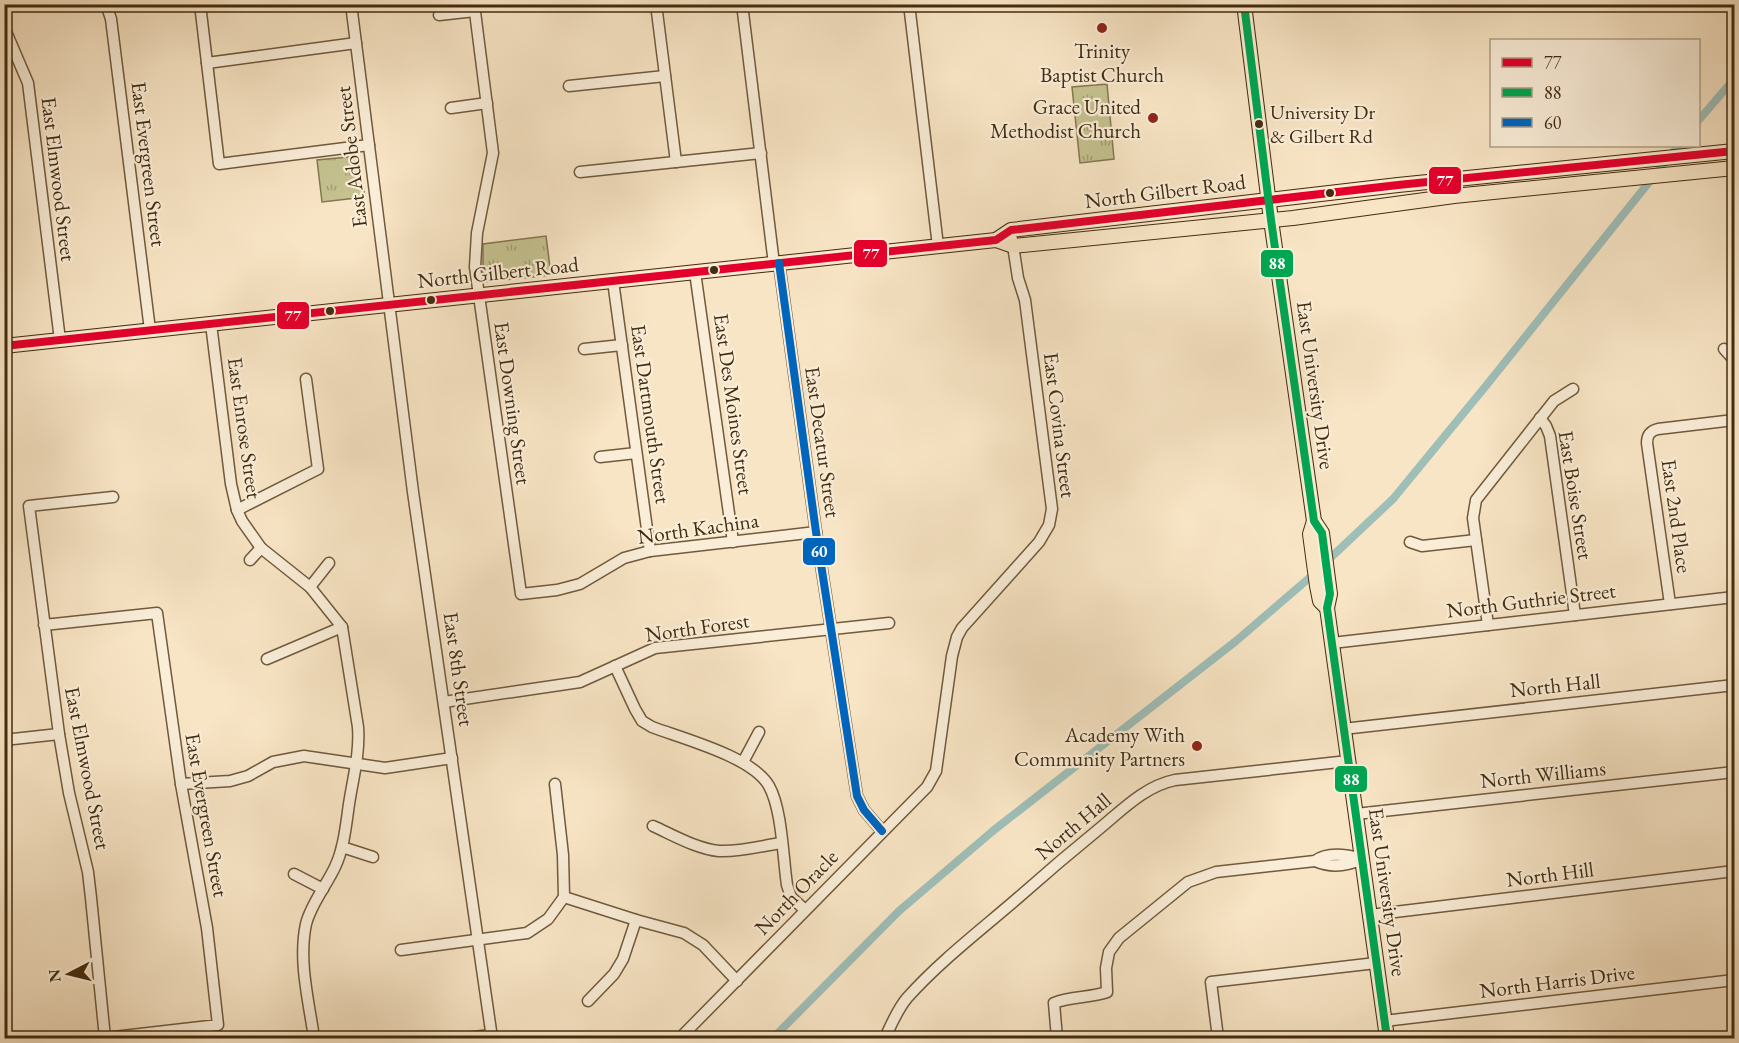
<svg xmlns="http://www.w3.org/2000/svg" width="1739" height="1043" viewBox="0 0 1739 1043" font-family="'EB Garamond',serif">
<defs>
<pattern id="grass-tufts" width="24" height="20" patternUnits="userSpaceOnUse" patternTransform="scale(1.5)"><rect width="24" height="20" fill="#c5c290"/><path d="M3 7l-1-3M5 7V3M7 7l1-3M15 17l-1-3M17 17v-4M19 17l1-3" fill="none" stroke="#a29e74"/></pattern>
</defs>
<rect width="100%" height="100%" fill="#f8e5c5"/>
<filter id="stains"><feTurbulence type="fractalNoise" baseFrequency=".00333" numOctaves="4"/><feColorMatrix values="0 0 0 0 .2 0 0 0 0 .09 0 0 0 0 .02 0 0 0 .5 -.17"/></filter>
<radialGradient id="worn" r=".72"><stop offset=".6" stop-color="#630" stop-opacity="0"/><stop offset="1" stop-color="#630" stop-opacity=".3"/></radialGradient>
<g fill="url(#grass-tufts)" stroke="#847750" stroke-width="1.5">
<polygon points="1107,84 1114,159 1080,163 1072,87"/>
<polygon points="358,156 365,197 322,202 317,160"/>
<polygon points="546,236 551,275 483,282 483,244"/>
</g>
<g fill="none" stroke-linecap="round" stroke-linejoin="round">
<g stroke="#9ebeb8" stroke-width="8">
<polyline points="1698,121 1734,79"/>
<polyline points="1326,562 1393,499 1485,387 1678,146"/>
<polyline points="773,1038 899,911 994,830 1236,641 1315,573"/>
</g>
<defs>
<g id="minor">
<polyline points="106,4 111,19 150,330"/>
<polyline points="200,4 219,164 369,145"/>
<polyline points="351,4 413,492 492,1038"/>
<polyline points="474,4 493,153 477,233 475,267 521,594 557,590 580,584 624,558 650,551 816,532"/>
<polyline points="656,4 676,162"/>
<polyline points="742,4 774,264"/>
<polyline points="909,4 938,246"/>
<polyline points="439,15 475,11"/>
<polyline points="4,27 28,83 60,340"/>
<polyline points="207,63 356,43"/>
<polyline points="569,86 665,76"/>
<polyline points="451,108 487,103"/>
<polyline points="580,172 761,153"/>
<polyline points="779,263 816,532 857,796 864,810 882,831"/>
<polyline points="695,272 733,542"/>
<polyline points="613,281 650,551"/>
<path d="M211 324 231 484 237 510 242 521 261 548 310 587 342 627 358 727C360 753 353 778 349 804 346 825 344 848 335 867 326 886 311 904 306 924 298 961 309 1002 314 1038"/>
<polyline points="584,349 622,345"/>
<polyline points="1724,349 1734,360"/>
<polyline points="1540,418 1546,426 1550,436 1575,615"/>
<polyline points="600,457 636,453"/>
<polyline points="237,510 318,469 306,379"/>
<polyline points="1410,542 1422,546 1476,540"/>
<polyline points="250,560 261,548"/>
<polyline points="310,587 329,563"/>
<path d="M1670 604 1647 443C1647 435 1650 431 1658 429L1734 420"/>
<polyline points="44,625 157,613 181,784 207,928 218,1025 105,1038 91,898 88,872 69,793 59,734 29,506 113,497"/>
<polyline points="1488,625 1473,518 1476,500 1554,401 1573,389"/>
<polyline points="1332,643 1734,597"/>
<polyline points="267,659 342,627"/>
<path d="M615 666 635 709 642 721 652 727C684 739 753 757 769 786 782 809 783 858 787 885L791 897 805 910"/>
<polyline points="444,702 580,682 655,648 889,623"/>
<polyline points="1343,729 1734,685"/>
<polyline points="4,740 59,734"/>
<polyline points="743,762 759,732"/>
<polyline points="181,784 230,781 248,776 273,762 304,756 385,768 452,758"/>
<polyline points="1356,814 1734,772"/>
<path d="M653 826C673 835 697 849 719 851 740 852 761 846 781 843"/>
<polyline points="342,847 373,857"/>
<path d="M1315 861C1331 868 1347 866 1362 859"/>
<polyline points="294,874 323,889"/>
<polyline points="564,897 636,920 684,933 703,945 737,981"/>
<polyline points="1370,915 1734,871"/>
<polyline points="401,950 527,933 548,919 564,897 563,855 555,784"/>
<polyline points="588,1001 614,974 623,959 636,920"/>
<polyline points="1384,1021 1734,980"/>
<polyline points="465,1038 491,1035"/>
<polyline points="680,1038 927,787 936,771 952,656 957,637 962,628 1039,542 1049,525 1052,509 1025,300 1018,278 1012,239"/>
<path d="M885 1038C891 1025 897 1010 907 998 940 961 981 930 1019 897 1045 874 1072 851 1099 829 1122 810 1145 786 1175 780L1348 761"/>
<path d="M1057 1038 1054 1003C1071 996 1090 998 1107 992L1106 968 1109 952 1119 938 1188 882 1216 872 1315 861C1328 851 1348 855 1362 859"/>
<polyline points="1218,1038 1211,982 1376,963"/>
</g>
<g id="major">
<polyline points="1244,4 1271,220 1314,521 1322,533 1330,594 1327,608 1387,1038"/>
<polyline points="996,240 1013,246 1293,218 1454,196 1734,168"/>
<polyline points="4,346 996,240 1011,230 1398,185 1734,151"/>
<polyline points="1314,521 1310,534 1317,586 1320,601 1327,608"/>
</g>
</defs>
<use href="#minor" stroke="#705a3c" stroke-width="13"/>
<use href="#major" stroke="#432c0f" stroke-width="16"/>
<use href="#minor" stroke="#faeed9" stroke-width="10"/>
<use href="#major" stroke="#f8e5c5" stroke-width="14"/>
<defs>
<polyline id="bus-1" points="4,346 996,240 1011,230 1398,185 1734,151"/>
<polyline id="bus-2" points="1244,4 1271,220 1314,521 1322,533 1330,594 1327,608 1387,1038"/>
<polyline id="bus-3" points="779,263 816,532 857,796 864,810 882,831"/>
</defs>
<use href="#bus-1" stroke="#faeed9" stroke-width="12"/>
<use href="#bus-2" stroke="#faeed9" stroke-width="12"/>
<use href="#bus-3" stroke="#faeed9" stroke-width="12"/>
<use href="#bus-1" stroke="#e4002b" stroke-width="8"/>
<use href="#bus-2" stroke="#00a651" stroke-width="8"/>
<use href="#bus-3" stroke="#0065bd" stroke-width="8"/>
</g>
<g fill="#8f2418" stroke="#faeed9" stroke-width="2">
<circle cx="1102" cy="28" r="6"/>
<circle cx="1153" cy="118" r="6"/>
<circle cx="1197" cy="746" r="6"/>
</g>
<g fill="#432c0f" stroke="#faeed9" stroke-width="2">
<circle cx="1259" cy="124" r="5"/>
<circle cx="1330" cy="193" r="5"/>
<circle cx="714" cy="270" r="5"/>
<circle cx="431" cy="300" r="5"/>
<circle cx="330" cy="311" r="5"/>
</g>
<g text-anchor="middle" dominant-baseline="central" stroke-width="4.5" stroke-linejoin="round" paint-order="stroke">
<g font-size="20" fill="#432c0f" stroke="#faeed9" text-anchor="start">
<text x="1270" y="112">University Dr<tspan x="1270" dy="24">&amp; Gilbert Rd</tspan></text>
</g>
<g font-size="21" fill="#432c0f" stroke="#faeed9" text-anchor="end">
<text x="1102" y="50" text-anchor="middle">Trinity<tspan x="1102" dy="24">Baptist Church</tspan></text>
<text x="1141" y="106">Grace United<tspan x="1141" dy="24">Methodist Church</tspan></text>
<text x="1185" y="734">Academy With<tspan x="1185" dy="24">Community Partners</tspan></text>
</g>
<g font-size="21" fill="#432c0f" stroke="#faeed9">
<text transform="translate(351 157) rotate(-97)">East Adobe Street</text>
<text transform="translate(149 164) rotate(83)">East Evergreen Street</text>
<text transform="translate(59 179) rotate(83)">East Elmwood Street</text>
<text transform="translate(1165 191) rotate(-7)">North Gilbert Road</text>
<text transform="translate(498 272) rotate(-6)">North Gilbert Road</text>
<text transform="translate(1316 385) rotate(82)">East University Drive</text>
<text transform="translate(513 403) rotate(82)">East Downing Street</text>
<text transform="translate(734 404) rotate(82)">East Des Moines Street</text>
<text transform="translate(651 414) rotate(82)">East Dartmouth Street</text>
<text transform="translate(1060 425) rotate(83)">East Covina Street</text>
<text transform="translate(245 428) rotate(82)">East Enrose Street</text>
<text transform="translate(823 442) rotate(82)">East Decatur Street</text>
<text transform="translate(1576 495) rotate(81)">East Boise Street</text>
<text transform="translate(1677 516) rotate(82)">East 2nd Place</text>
<text transform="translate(698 528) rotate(-8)">North Kachina</text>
<text transform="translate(1531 600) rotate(-7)">North Guthrie Street</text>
<text transform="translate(697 627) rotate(-8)">North Forest</text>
<text transform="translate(459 669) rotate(82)">East 8th Street</text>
<text transform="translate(1555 685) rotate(-6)">North Hall</text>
<text transform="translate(88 768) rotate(79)">East Elmwood Street</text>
<text transform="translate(1543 774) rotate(-6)">North Williams</text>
<text transform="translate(207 815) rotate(80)">East Evergreen Street</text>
<text transform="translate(1073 826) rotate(-40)">North Hall</text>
<text transform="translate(1550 874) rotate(-7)">North Hill</text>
<text transform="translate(796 892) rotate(-46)">North Oracle</text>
<text transform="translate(1388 892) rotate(82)">East University Drive</text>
<text transform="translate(1557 981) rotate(-7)">North Harris Drive</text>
</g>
</g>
<g stroke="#faeed9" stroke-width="2">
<rect x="1428" y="166" width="34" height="29" rx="6" fill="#e4002b"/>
<rect x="853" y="239" width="35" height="29" rx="6" fill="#e4002b"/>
<rect x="1260" y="249" width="34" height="29" rx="6" fill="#00a651"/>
<rect x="276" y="301" width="34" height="29" rx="6" fill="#e4002b"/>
<rect x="802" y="537" width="34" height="29" rx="6" fill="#0065bd"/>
<rect x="1334" y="765" width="34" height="28" rx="6" fill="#00a651"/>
</g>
<g font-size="16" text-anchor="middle" font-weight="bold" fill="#fff">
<text x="1445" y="186">77</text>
<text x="871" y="259">77</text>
<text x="1277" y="269">88</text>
<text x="293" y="321">77</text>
<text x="819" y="557">60</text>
<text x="1351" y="785">88</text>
</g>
<rect width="1739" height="1043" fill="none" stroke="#f8e5c5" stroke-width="24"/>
<rect x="6" y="6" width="1727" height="1031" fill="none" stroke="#432c0f" stroke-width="3"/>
<rect x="12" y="12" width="1715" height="1019" fill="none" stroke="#432c0f" stroke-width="1.5"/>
<rect x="1490" y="39" width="210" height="108" fill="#faeed9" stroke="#b1a088" stroke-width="1.5"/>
<rect x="1502" y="58" width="30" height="9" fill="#e4002b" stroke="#b1a088" stroke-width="1.5"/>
<text x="1544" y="69" font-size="18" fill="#432c0f">77</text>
<rect x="1502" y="88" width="30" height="9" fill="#00a651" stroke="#b1a088" stroke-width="1.5"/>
<text x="1544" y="99" font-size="18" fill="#432c0f">88</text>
<rect x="1502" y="118" width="30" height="9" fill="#0065bd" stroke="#b1a088" stroke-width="1.5"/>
<text x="1544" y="129" font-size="18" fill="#432c0f">60</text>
<g transform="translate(69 974) rotate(263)" stroke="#faeed9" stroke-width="4.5" paint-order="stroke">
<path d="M0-4.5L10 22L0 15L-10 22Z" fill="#432c0f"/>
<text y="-9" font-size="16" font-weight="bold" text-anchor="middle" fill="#432c0f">N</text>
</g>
<rect width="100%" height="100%" filter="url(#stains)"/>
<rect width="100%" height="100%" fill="url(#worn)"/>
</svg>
